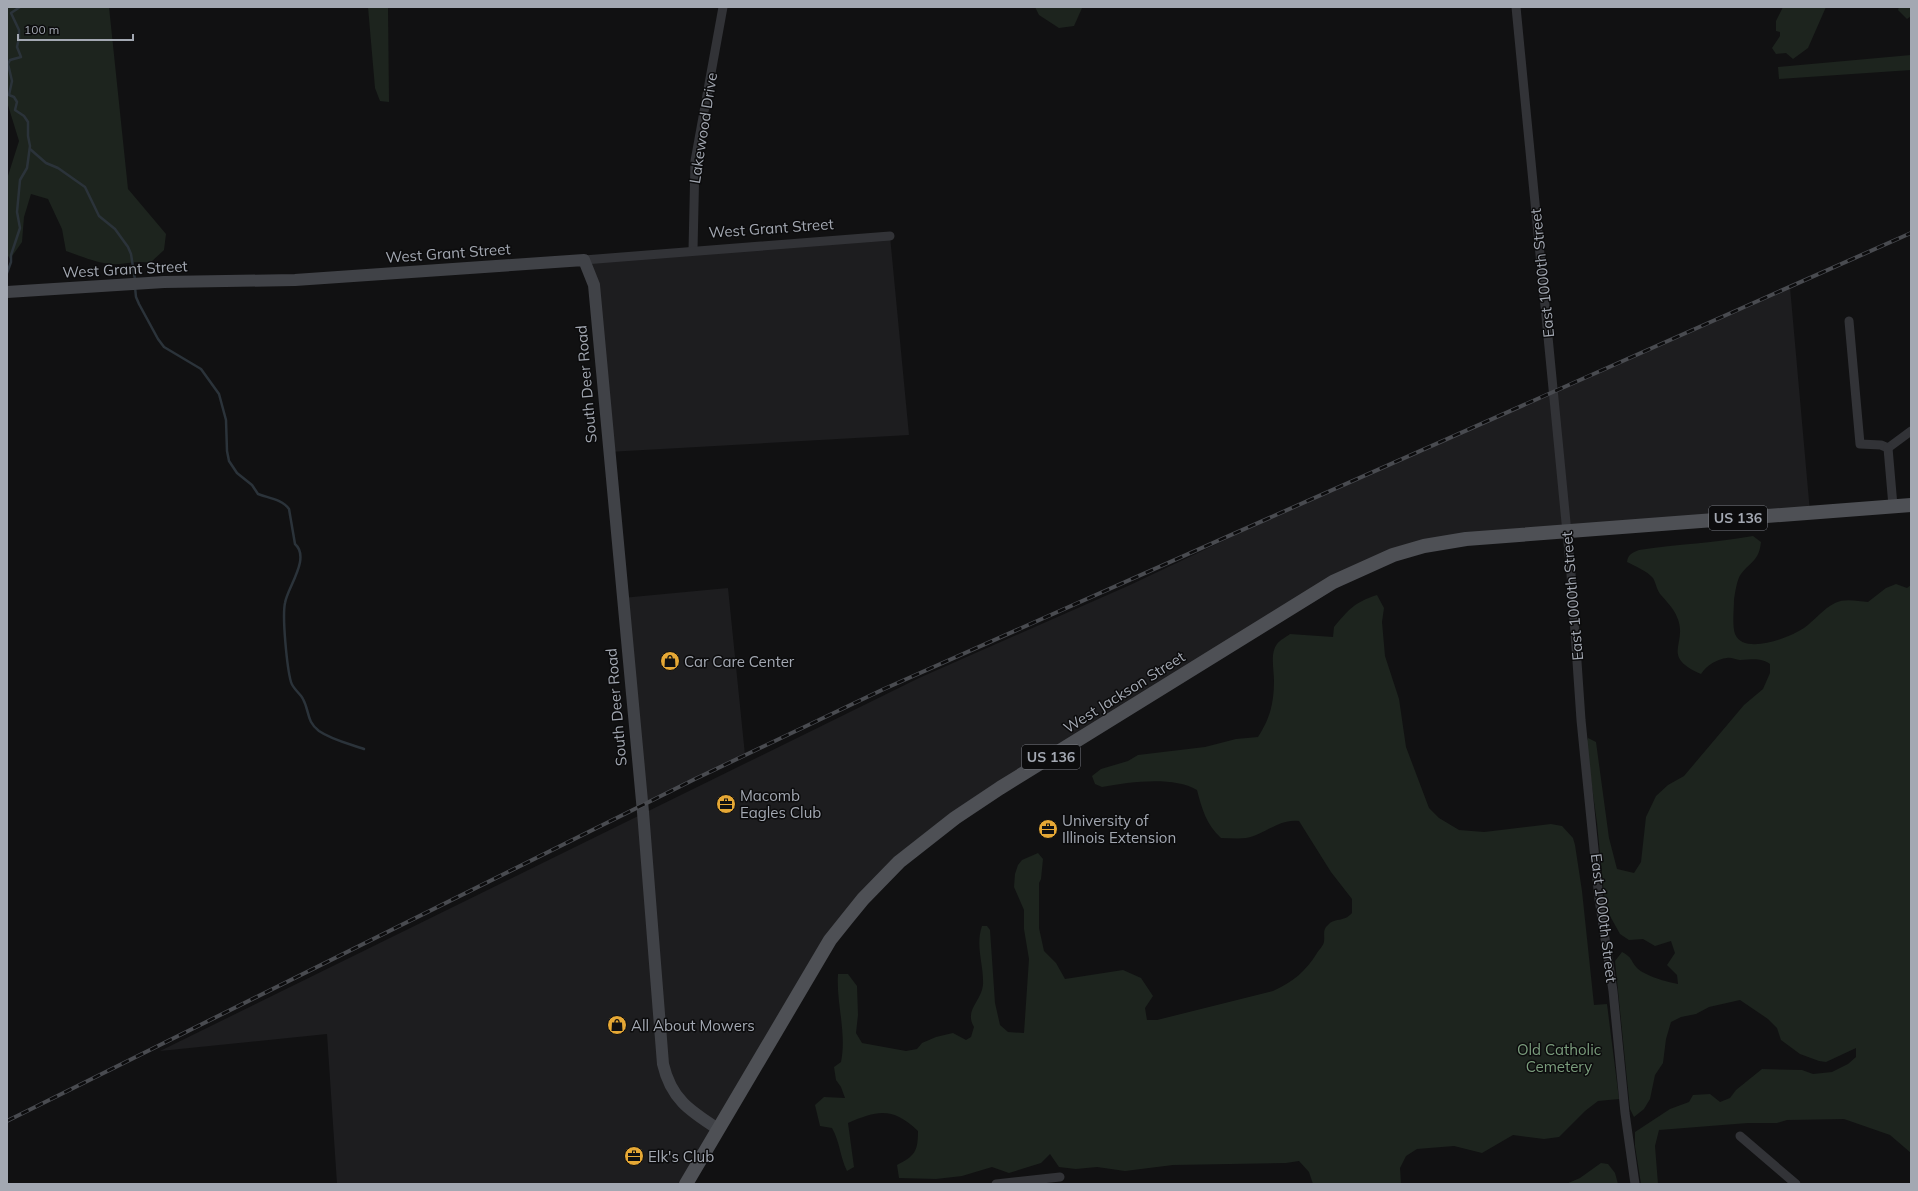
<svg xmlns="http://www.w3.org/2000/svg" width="1918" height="1191" viewBox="0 0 1918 1191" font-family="Mulish,sans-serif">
<rect width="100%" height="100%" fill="#111112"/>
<g fill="#1d1d1f">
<polygon points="890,236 909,435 608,452 594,285 584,260"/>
<polygon points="1790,287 1810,512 1565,531 1393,555 998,789 863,899 686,1184 337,1184 327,1034 160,1051 919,678 1130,585 1305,502"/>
<polygon points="728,588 745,755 642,807 622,598"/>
</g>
<g fill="#1d241e">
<path d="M7 7H109L128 189 166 234 164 250 150 263C136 260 125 265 112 264 96 263 81 256 66 251L62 229 48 199 31 194 24 217 22 242 10 259 7 254V179L19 141 7 102Z"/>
<polygon points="368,7 388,7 389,102 380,101 375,88"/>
<polygon points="1035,7 1082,7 1082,8 1074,26 1059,28 1039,15"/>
<polygon points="1783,7 1826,7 1808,48 1793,59 1786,53 1776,54 1772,48 1780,36 1780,32 1776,31 1776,21"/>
<polygon points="1899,7 1911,7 1911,16 1907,19 1898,10"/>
<polygon points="1911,55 1911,70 1779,79 1778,67"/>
<path d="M1753 536 1761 542C1759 561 1751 561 1741 574 1737 579 1735 593 1734 600 1734 609 1732 625 1735 634 1744 656 1791 637 1804 628 1815 620 1823 609 1835 603 1845 598 1857 601 1868 602L1886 588 1896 584 1907 588 1911 585V1153L1890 1135 1844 1119 1787 1120 1777 1123H1748L1659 1130 1655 1146 1658 1184H1641L1635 1146V1132L1670 1109 1689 1102 1693 1095 1710 1094 1720 1102 1730 1098 1736 1090 1762 1069 1802 1070 1813 1074 1832 1072 1848 1064 1856 1057V1048L1826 1062 1819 1061 1800 1054 1781 1040 1777 1028 1768 1019 1740 1000 1709 1007 1696 1014 1681 1017 1671 1022 1666 1039 1663 1063 1655 1075 1650 1099 1644 1109 1634 1117 1630 1109 1615 961 1622 952C1633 958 1630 960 1637 968 1645 976 1667 982 1678 984L1677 975 1667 965 1675 953 1671 941 1655 946 1643 939 1629 940 1620 934 1610 916 1604 895 1597 823 1586 743 1588 738 1596 742 1609 838 1617 869 1634 873 1641 862 1646 817 1656 796 1668 785 1684 776 1744 705 1763 689 1770 673V664C1759 657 1752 660 1740 660 1736 660 1731 657 1727 658 1717 659 1707 665 1701 674 1659 656 1689 644 1677 617 1674 609 1666 601 1661 595 1657 591 1656 583 1653 578 1647 571 1635 566 1627 562 1628 554 1632 553 1639 550 1677 544 1715 543 1753 536Z"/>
<path d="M1377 595 1384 608 1382 622 1385 656 1399 699 1406 747 1429 808 1439 818 1459 830 1484 832 1551 824 1562 826 1573 838 1575 845 1582 891 1594 1005 1607 1004 1619 1099 1598 1101 1585 1111 1559 1137 1544 1139 1513 1135 1482 1153 1454 1146 1417 1149 1406 1156 1400 1168 1401 1184H1313L1309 1172 1299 1161 1286 1163 1173 1165 1125 1171 1097 1167 1076 1169 1059 1167 1050 1154 1041 1163 1009 1173 992 1167 962 1176 936 1179 899 1178 897 1165C915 1156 918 1151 918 1131 893 1107 878 1110 848 1123L854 1167 847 1171C840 1157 840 1142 832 1128L820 1126 815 1105 824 1097 845 1098 841 1087 836 1080 834 1067 841 1062C847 1033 836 1003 838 974H848L857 986 858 1015 856 1033 862 1043 906 1051 917 1049 922 1043 936 1037 953 1033 966 1040 971 1037 974 1027C964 1010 981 1002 983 985 984 965 975 946 982 926H987L990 930 995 1003 1000 1025 1008 1032 1024 1033 1029 959 1024 929V910L1014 887 1015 874 1018 865 1022 860 1038 853 1043 859 1041 879 1039 883V928L1044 951 1056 963 1065 979 1123 970 1141 978 1153 996 1145 1008 1147 1020H1157L1273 991C1293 982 1306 971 1317 953 1319 950 1323 946 1324 942 1325 935 1322 930 1328 925 1335 917 1343 923 1352 913V899L1331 872 1299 821C1279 818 1265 835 1246 838 1238 839 1229 838 1221 838 1206 824 1202 809 1197 790 1173 776 1130 782 1102 787L1095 784 1092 776 1101 769 1128 761 1138 755 1205 747 1236 739 1258 737C1270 718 1274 703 1274 681 1274 670 1270 653 1277 644 1280 640 1286 637 1290 634L1333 637 1334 627C1349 609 1355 602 1377 595Z"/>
<polygon points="1601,1163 1608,1164 1615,1173 1618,1184 1566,1184 1580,1178"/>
</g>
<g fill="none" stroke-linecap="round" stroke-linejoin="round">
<g stroke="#2b333a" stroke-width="2.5">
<polyline points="30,149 46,163 58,168 85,187 99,216 115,229 128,247 131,254 135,280"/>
<polyline points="7,273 11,262 11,255 20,228 17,212 20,180 27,168 30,146 28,136 28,122 24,116 15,110 17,102 14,97 9,95 12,81 8,64 10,60 21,57 17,47 19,38 19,30 11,13 20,7"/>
<path d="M135 287 136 297 139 304 158 339 164 347 201 369 219 394 226 420 227 451 229 461 237 473 252 485 258 494C268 498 282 499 289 509L295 544C311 558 287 588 285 603 282 617 287 668 291 682 293 689 300 693 303 699 310 712 306 721 319 731 332 740 350 744 364 749"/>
</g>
<g stroke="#323337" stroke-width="9">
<polyline points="1516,7 1571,574 1581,720 1599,899 1613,991 1625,1113 1635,1184"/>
<polyline points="693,250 695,161 723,7"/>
<polyline points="584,260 890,236"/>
<polyline points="1849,321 1860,444 1881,445 1888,448 1911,431"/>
<polyline points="1888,448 1893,506"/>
<polyline points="1740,1136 1796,1184"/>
<polyline points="996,1184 1060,1177"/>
</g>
<path stroke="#404247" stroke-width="12" d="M7 292 164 282 295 280 584 260 594 285 643 812 663 1064C671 1099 690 1111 718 1129"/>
<polyline stroke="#4e5055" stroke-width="14" points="686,1184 830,940 846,920 863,899 899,862 955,818 1000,788 1333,582 1393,555 1424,546 1466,539 1911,505"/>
<defs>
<polyline id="rail" points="7,1121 695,779 884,689 1911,233"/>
</defs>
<use href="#rail" stroke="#494b50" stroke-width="4"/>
<use href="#rail" stroke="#0c0c0d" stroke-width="2.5" stroke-dasharray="8" stroke-linecap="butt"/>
</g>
<defs>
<symbol id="shop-disc" viewBox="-11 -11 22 22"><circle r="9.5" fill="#e6a835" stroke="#0c0c0d"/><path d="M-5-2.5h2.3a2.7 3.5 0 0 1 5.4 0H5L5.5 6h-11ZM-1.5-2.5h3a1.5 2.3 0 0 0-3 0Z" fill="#111"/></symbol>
<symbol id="office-disc" viewBox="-11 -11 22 22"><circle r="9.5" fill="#e6a835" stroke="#0c0c0d"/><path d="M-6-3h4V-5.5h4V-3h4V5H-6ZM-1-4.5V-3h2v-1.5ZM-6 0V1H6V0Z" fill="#111"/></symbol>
</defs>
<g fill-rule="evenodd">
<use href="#shop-disc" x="659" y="650" width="22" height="22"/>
<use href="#office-disc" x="715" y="793" width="22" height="22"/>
<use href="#office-disc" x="1037" y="818" width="22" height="22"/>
<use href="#shop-disc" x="606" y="1014" width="22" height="22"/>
<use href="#office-disc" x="623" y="1145" width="22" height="22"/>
</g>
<g text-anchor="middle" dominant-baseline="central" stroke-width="3" stroke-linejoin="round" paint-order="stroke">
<g fill="#0c0c0d" stroke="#767980" stroke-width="1">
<rect x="1709" y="506" width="58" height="24" rx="3"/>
<rect x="1022" y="745" width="58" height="24" rx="3"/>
</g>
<g font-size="14" font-weight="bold" fill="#a3a8b2">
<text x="1738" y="518">US 136</text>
<text x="1051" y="757">US 136</text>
</g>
<g font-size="15" fill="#a3a8b2" stroke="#0c0c0d">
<text transform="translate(703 128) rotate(-81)">Lakewood Drive</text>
<text transform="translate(771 228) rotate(-4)">West Grant Street</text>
<text transform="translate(448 253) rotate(-4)">West Grant Street</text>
<text transform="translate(125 269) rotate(-3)">West Grant Street</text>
<text transform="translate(1542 273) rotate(-96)">East 1000th Street</text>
<text transform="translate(586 384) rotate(-95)">South Deer Road</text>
<text transform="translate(1572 596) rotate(-95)">East 1000th Street</text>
<text transform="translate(1124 692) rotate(-32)">West Jackson Street</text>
<text transform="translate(616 707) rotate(-95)">South Deer Road</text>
<text transform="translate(1604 918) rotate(83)">East 1000th Street</text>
</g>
<g font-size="15" fill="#a3a8b2" stroke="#0c0c0d" text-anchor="start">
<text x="684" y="661">Car Care Center</text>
<text x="740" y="795">Macomb<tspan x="740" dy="17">Eagles Club</tspan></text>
<text x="1062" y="820">University of<tspan x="1062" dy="17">Illinois Extension</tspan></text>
<text x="631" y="1025">All About Mowers</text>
<text x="648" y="1156">Elk's Club</text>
</g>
<g font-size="15" fill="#7a9c7c" stroke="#0c0c0d">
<text x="1559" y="1049">Old Catholic<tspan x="1559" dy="17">Cemetery</tspan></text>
</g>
</g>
<rect width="1918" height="1191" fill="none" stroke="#a3a8b2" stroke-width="16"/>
<path d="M18 34v6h115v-6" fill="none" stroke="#a3a8b2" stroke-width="2"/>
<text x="24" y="34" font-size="12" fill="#a3a8b2" stroke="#0c0c0d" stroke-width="3" paint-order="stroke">100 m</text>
</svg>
